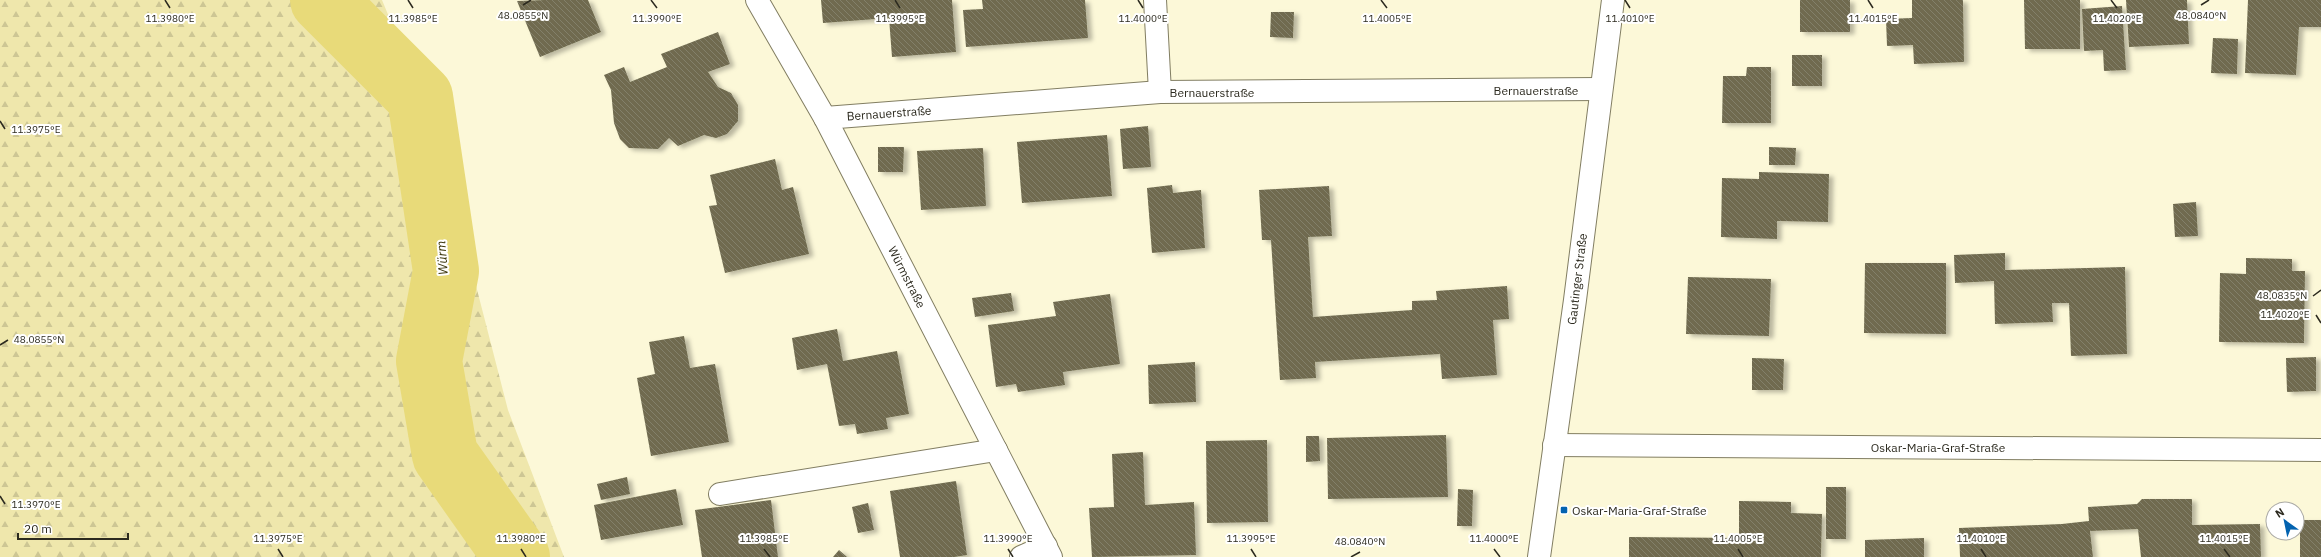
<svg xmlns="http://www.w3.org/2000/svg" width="2321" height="557" viewBox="0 0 2321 557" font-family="'IBM Plex Sans',sans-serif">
<defs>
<pattern id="forest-firs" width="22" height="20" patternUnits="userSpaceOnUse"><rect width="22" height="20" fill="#efe7ac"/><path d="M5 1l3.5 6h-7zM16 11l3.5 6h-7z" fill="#cdc694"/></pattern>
<pattern id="building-back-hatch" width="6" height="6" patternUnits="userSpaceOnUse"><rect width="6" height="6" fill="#6f6b4f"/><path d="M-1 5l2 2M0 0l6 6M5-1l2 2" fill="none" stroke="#83806a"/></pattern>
<filter id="shadow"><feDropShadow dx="4.5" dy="2.5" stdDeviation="2" flood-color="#0004"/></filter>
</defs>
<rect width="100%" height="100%" fill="#fcf8d8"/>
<polygon fill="url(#forest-firs)" points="0,0 382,0 394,29 452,103 455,204 508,410 564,557 0,557"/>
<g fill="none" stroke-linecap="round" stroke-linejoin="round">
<polyline stroke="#e8da79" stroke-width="66" points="323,0 420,97 446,271 429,361 445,455 517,557"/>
</g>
<g fill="url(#building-back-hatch)" filter="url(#shadow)">
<polygon points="544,0 588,0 601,32 540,57 517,1"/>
<polygon points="821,0 952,0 956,52 892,57 889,18 823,23"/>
<polygon points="982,0 1085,0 1088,38 966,47 963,10 983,9"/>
<rect x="1800" y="0" width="50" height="32"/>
<polygon points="1912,0 1963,0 1964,62 1914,64 1913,45 1887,46 1886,19 1912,18"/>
<polygon points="2024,0 2080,0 2080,49 2025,49"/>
<polygon points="2126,0 2187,0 2189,44 2129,47"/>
<polygon points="2248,0 2321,0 2321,27 2299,27 2296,75 2245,73"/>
<polygon points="2122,6 2126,70 2104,71 2103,50 2084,51 2082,9"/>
<polygon points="1271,12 1294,12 1293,38 1270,37"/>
<polygon points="718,32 730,64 708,72 718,87 731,93 738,105 738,121 727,134 716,138 704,135 678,146 669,138 658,149 629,148 620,139 614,123 611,90 604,75 624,67 630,82 667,67 661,54"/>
<polygon points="2213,38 2238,39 2237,74 2211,73"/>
<rect x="1792" y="55" width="30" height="31"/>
<polygon points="1747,67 1771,67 1771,123 1722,123 1723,76 1746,76"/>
<polygon points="1148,126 1151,167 1123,169 1120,129"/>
<polygon points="1107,135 1112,196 1022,203 1017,142"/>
<polygon points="878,147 904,147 903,172 878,172"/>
<polygon points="1769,147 1796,148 1795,165 1769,165"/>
<polygon points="983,148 986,206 921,210 917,151"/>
<polygon points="775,159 782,190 793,187 809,254 725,273 709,206 717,205 710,175"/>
<polygon points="1759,172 1829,174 1828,222 1777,221 1777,239 1721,237 1722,178 1759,179"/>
<polygon points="1172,185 1173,193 1201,190 1205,248 1152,253 1147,188"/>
<polygon points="1329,186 1332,236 1308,237 1313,317 1412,310 1412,301 1437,300 1436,291 1507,286 1509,319 1493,320 1497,375 1442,379 1440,354 1315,362 1316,378 1280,380 1271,240 1262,240 1259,190"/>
<polygon points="2196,202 2198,236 2175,237 2173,204"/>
<polygon points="2005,253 2005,270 2125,267 2127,354 2071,356 2069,303 2052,303 2053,322 1995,324 1994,281 1955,283 1954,255"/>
<polygon points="2246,258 2292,259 2292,271 2305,271 2304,343 2219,342 2220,273 2246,274"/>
<polygon points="1865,263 1946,263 1946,334 1864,333"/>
<polygon points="1688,277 1771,279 1769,336 1686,334"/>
<polygon points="1011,293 1014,311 975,317 972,298"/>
<polygon points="1110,294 1120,364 1063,372 1065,385 1018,392 1016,384 996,387 988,325 1056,316 1053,302"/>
<polygon points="837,329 843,361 897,351 909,414 886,418 888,429 857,434 855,424 839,426 827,364 797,370 792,338"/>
<polygon points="684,336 690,368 715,364 729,442 651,456 637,378 655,374 649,342"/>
<polygon points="2316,357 2316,391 2287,392 2286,358"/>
<polygon points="1752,358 1784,359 1783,390 1752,390"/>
<polygon points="1195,362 1196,402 1149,404 1148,365"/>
<polygon points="1446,435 1448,497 1328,499 1327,438"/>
<polygon points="1306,436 1319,436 1320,461 1306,462"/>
<polygon points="1267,440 1268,522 1207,523 1206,441"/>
<polygon points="1143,452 1145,505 1194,502 1196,555 1092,557 1089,508 1114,507 1112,454"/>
<polygon points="627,477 630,494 601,500 597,484"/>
<polygon points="956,481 967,555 954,557 900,557 890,491"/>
<rect x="1826" y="487" width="20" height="52"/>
<polygon points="676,489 683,525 601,540 594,505"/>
<polygon points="1458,489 1473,490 1472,526 1457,526"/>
<polygon points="2142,499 2192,499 2192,525 2260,524 2261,557 2141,557 2138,529 2090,531 2093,557 1960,557 1959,528 2062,524 2089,521 2088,507 2137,504"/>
<polygon points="771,500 778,557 702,557 695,510"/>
<polygon points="1739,501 1791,502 1791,513 1822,514 1821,557 1629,557 1629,537 1739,538"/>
<polygon points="868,503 874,530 858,533 852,507"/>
<rect x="2300" y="520" width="21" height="37"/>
<polygon points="1924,538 1924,557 1865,557 1865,540"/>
<polygon points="839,550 847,557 833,557"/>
</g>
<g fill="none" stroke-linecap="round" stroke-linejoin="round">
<defs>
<g id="minor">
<polyline points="757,0 825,118 1051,557"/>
<polyline points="1155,0 1160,92"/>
<polyline points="825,118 1160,92 1600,89"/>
<polyline points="1554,445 2321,450"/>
<polyline points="720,494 996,450"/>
<polyline points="1021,557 1046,546"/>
</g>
<polyline id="major" points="1539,557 1575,300 1613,0"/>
</defs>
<use href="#minor" stroke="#827e62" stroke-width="24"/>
<use href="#major" stroke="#827e62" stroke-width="24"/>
<use href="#minor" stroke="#fff" stroke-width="22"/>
<use href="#major" stroke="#fff" stroke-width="22"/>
</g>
<path fill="none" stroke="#2c2a1f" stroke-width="1.5" d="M165 0 170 8M408 0 413 8M651 0 657 8M895 0 900 8M1138 0 1143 8M1381 0 1387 8M1625 0 1630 8M1868 0 1873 8M2111 0 2117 8M523 5 531 0M2201 5 2209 0M0 121 5 129M2313 296 2321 290M2316 315 2321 323M0 345 8 340M0 496 5 504M278 549 283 557M521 549 526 557M764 549 770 557M1008 549 1013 557M1251 549 1256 557M1494 549 1500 557M1738 549 1743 557M1981 549 1986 557M2224 549 2230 557M1351 557 1360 552"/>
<rect fill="#0363b0" stroke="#fff" stroke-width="1.5" x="1560" y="506" width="8" height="8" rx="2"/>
<g text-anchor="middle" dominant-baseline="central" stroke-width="4" stroke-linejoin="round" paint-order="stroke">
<g font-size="12" fill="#2c2a1f" stroke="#fff">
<text x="1536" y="90">Bernauerstraße</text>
<text x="1212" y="92">Bernauerstraße</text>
<text transform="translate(889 113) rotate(-4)">Bernauerstraße</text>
<text transform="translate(907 277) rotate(63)">Würmstraße</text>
<text transform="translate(1577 279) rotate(-83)">Gautinger Straße</text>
<text x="1938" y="447">Oskar-Maria-Graf-Straße</text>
</g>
<g font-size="12" fill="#2c2a1f" stroke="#fff" text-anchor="start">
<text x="1572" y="510">Oskar-Maria-Graf-Straße</text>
</g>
<g font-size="13" font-style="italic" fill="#3c360c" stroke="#fff">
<text transform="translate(442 258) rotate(-94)">Würm</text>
</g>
</g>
<g font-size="10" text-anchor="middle" fill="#2c2a1f" stroke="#fff" stroke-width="4" stroke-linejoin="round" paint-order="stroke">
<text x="523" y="19">48.0855°N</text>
<text x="2201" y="19">48.0840°N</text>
<text x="2117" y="22">11.4020°E</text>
<text x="170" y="22">11.3980°E</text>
<text x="413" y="22">11.3985°E</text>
<text x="657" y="22">11.3990°E</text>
<text x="900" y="22">11.3995°E</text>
<text x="1143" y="22">11.4000°E</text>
<text x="1387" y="22">11.4005°E</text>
<text x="1630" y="22">11.4010°E</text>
<text x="1873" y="22">11.4015°E</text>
<text x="36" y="133">11.3975°E</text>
<text x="2282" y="299">48.0835°N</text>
<text x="2285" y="318">11.4020°E</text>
<text x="39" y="343">48.0855°N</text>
<text x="36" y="508">11.3970°E</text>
<text x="278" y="542">11.3975°E</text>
<text x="521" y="542">11.3980°E</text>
<text x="764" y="542">11.3985°E</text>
<text x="1008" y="542">11.3990°E</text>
<text x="1251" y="542">11.3995°E</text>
<text x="1494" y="542">11.4000°E</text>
<text x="1738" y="542">11.4005°E</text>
<text x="1981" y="542">11.4010°E</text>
<text x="2224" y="542">11.4015°E</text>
<text x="1360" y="545">48.0840°N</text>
</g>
<g transform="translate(2285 521) rotate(327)"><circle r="19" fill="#ffffff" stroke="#abaaa5"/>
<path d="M0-3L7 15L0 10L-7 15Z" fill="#0363b0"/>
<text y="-6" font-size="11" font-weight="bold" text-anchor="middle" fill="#2c2a1f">N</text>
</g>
<path d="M18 533v6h110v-6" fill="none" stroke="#2c2a1f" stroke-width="2"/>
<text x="24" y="533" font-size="12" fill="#2c2a1f" stroke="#ffffff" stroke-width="3" paint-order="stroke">20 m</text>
</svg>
